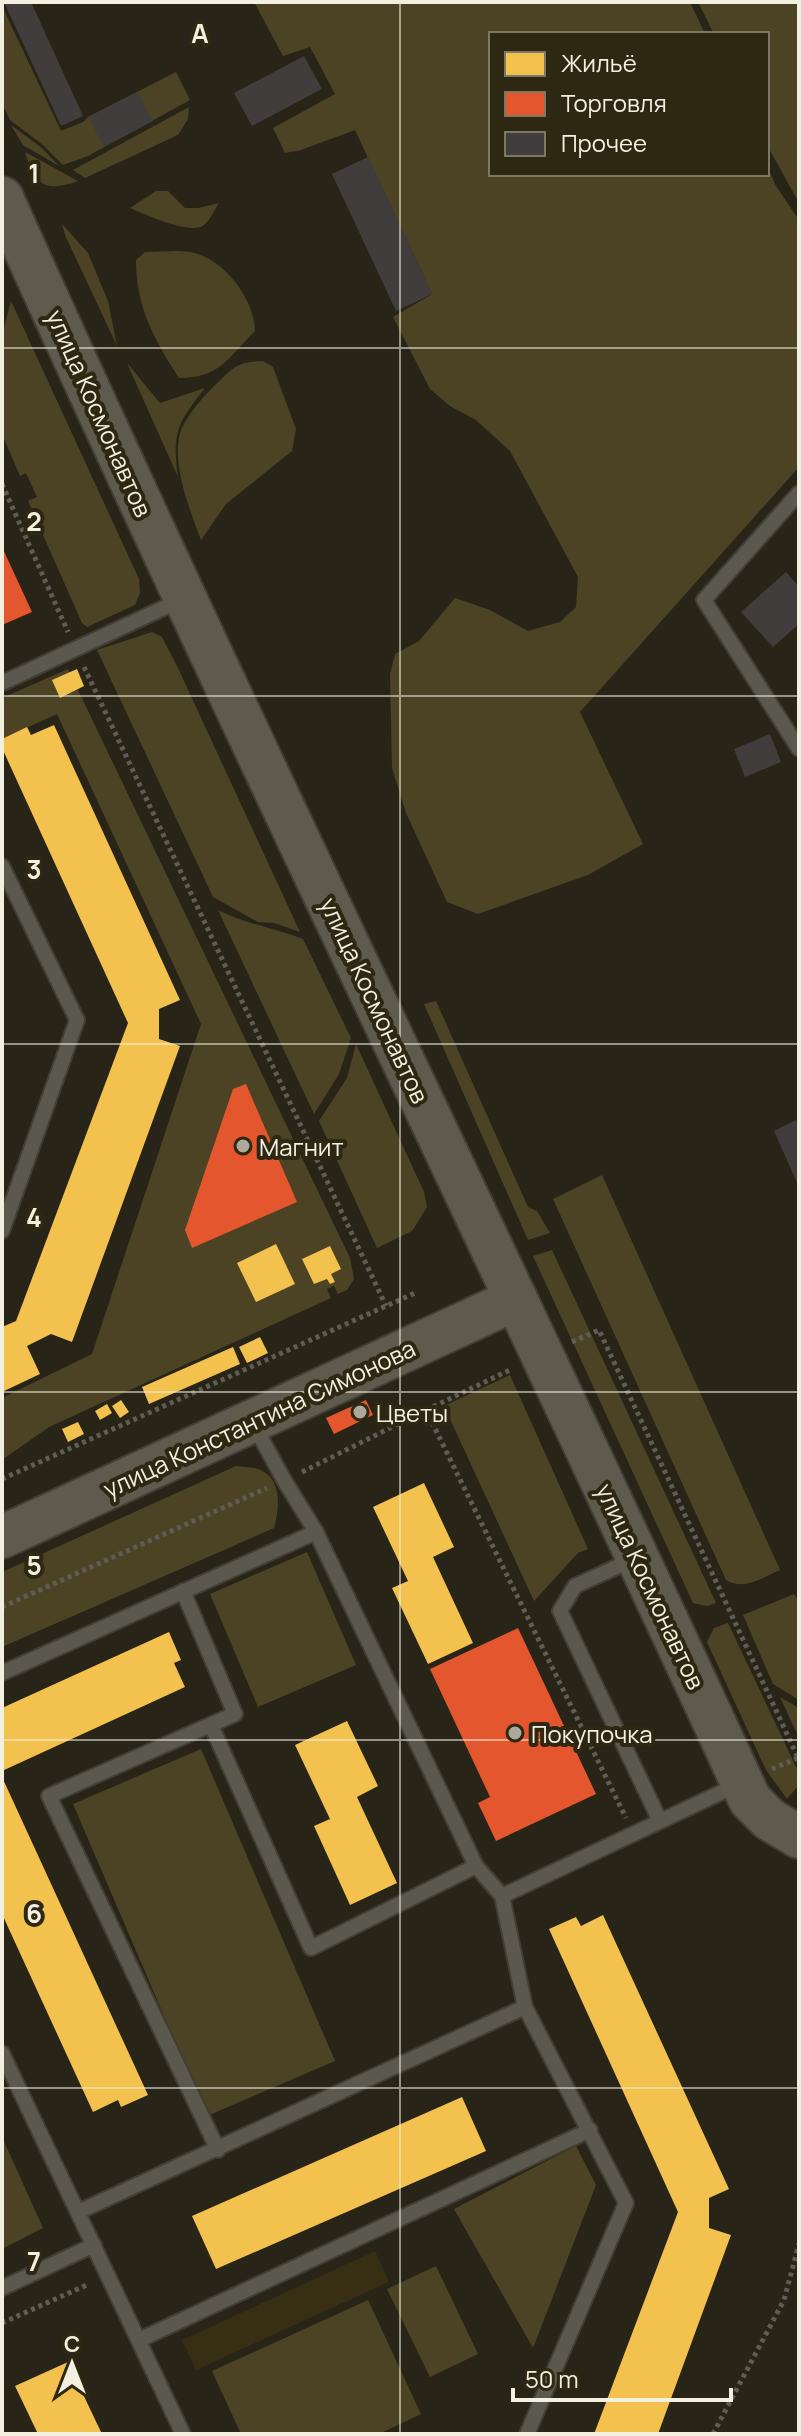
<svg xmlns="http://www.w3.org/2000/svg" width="801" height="2436" viewBox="0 0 801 2436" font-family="Manrope,sans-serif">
<rect width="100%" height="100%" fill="#282417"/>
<polygon fill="#372e13" points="375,2251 389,2282 196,2370 182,2340"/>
<g fill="#4c4324">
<polygon points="254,2 690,2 705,34 491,34 491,174 767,174 767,166 776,186 799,220 799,467 580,712 643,844 588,875 478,914 447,902 406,813 392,768 390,674 395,654 419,641 455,598 490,610 528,631 560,622 576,607 578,577 510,451 476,420 450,406 430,389 393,317 432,294 355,130 301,150 285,153 273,128 335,94 310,47 283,56"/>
<polygon points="698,2 799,2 799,203 767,145 767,34 714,34"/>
<polygon points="2,6 61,131 83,122 88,117 176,72 190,100 88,156 63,165 43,145 10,120 2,103"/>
<polygon points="189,107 188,119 178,135 85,178 73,170"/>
<polygon points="11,125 42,148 59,166 23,145"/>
<path d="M25 152 78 181C43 193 36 185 25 152Z"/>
<path d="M156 191H168L185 208H199L219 203C215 209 210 220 204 225 191 236 145 214 130 208Z"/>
<polygon points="62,224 88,253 108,301 117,346 65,235"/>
<path d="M145 252C159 252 176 250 190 252 223 257 255 300 255 331 228 358 220 378 179 378 154 339 136 307 136 260Z"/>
<polygon points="11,301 139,579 140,593 135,605 87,627 82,623 28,501 37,497 26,473 20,476 2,434 2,335"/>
<path d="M263 361 273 367 296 429 292 451 226 504 201 540C190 510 170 462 181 430 188 414 203 397 215 385 234 367 236 362 263 361Z"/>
<path d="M127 363 160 403 205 388C177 424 172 432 178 477Z"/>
<polygon points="152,632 162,637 178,668 300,932 274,923 258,922 213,897 97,650"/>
<polygon points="68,669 350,1258 354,1279 347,1290 338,1294 334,1286 327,1289 331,1298 49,1427 2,1460 2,1398 92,1354 201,1024 57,714 2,739 2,698"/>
<path d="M218 910C246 924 274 928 303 939L351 1038 339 1074 314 1114Z"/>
<polygon points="436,1001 528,1207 537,1211 550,1233 528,1240 424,1004"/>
<polygon points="356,1044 424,1192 427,1207 412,1231 377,1248 319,1121 347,1078"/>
<path d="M602 1175 780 1570C761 1578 745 1591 726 1580L553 1199Z"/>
<polygon points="552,1250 716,1603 707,1606 693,1603 533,1256"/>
<polygon points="510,1375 588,1549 578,1553 534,1601 444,1406"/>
<path d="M236 1466C243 1467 254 1467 261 1470 283 1481 279 1509 274 1528L2 1647V1572Z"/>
<polygon points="307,1552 356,1665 258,1707 210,1594"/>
<polygon points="794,1594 799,1601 799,1700 773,1684 743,1615"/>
<polygon points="728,1623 798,1771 798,1786 787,1799 766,1770 707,1642 714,1628"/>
<polygon points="780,1697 799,1708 799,1738"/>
<polygon points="201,1749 335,2061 207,2116 73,1804"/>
<polygon points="2,2137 43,2228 2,2249"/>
<polygon points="576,2146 596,2185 533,2348 454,2209"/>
<polygon points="436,2266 478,2354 430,2377 387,2289"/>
<polygon points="368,2300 421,2414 379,2434 241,2434 212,2371"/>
</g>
<g fill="#f2c14e">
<polygon points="77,669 84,686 60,698 52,680"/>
<polygon points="54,725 180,1000 159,1009 159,1039 180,1046 72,1342 51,1334 27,1346 40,1374 2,1392 2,1327 16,1321 128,1023 2,748 2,739 27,727 31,735"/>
<polygon points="276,1244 295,1284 256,1302 237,1263"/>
<polygon points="330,1246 341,1269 331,1274 335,1282 330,1284 327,1279 314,1284 302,1259"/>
<polygon points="260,1337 268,1353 247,1363 239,1347"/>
<polygon points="233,1347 240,1364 149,1404 142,1387"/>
<polygon points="121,1400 129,1412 120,1418 112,1406"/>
<polygon points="107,1404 112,1413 100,1420 95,1411"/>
<polygon points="78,1422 84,1434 68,1442 62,1429"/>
<polygon points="424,1483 454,1547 433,1557 473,1643 428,1664 392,1588 408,1581 373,1507"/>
<polygon points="169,1632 181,1660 174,1663 185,1687 2,1771 2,1708"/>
<polygon points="347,1721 378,1786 357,1797 397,1883 350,1905 314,1826 330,1819 295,1745"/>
<polygon points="2,1777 148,2095 121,2107 118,2100 93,2112 2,1914"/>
<polygon points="603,1915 729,2189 709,2198 709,2228 731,2235 658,2434 594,2434 678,2212 549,1929 576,1917 581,1926"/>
<polygon points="462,2097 486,2151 216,2269 192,2216"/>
<polygon points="68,2362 91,2411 102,2434 38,2434 15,2386"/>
</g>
<g fill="#e4572e">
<polygon points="2,547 32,612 2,625"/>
<polygon points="246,1084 297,1202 192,1248 185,1230 233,1089"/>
<polygon points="366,1400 373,1415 334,1434 326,1418"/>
<polygon points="518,1628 596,1794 496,1841 478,1803 490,1797 430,1669"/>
</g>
<g fill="#403d3c">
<polygon points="4,2 31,2 83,116 61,126"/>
<polygon points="304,56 322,89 252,126 234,93"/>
<polygon points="137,92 153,121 104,147 88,117"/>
<polygon points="368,157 432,294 396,311 332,174"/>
<polygon points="786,572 799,587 799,624 773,647 741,612"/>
<polygon points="770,734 781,762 745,777 734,749"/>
<polygon points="796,1120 799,1126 799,1187 774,1131"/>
</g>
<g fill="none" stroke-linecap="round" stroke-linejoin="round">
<defs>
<g id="lane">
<polyline points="799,493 704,600 799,749"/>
<polyline points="2,683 183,599"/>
<polyline points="2,866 77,1020 2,1231"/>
<polyline points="634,1559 575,1586 560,1611 660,1821"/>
<polyline points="183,1591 235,1714 49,1796 218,2150"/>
<polyline points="2,1673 316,1532"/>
<polyline points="211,1725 311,1948 476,1866 316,1532 284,1480 254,1425"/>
<polyline points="476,1866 502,1896"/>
<polyline points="525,2007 626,2203 527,2434"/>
<polyline points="2,2053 183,2434"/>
<polyline points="78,2212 525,2007 502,1896 739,1784"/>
<polyline points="2,2288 94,2245"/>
<polyline points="139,2340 590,2130"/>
</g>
<g id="secondary">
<path d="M2 198C243 736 504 1264 750 1800L769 1819 799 1837"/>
<polyline points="2,1537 516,1299"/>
</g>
</defs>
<use href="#lane" stroke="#423e34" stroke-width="18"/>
<use href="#secondary" stroke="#423e34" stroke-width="46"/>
<g stroke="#5f5c53" stroke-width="5" stroke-dasharray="4 4" stroke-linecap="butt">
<polyline points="2,484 68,632"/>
<polyline points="84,667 386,1306"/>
<polyline points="572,1342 599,1330 799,1760"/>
<polyline points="426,1410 512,1369"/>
<polyline points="302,1472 426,1410 626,1818"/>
<polyline points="2,1479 415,1293"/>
<polyline points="2,1607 267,1488"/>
<polyline points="772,1769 798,1758"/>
<polyline points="2,2323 89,2284"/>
<polyline points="713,2434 784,2300 799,2244"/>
</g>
<use href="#lane" stroke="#5b584e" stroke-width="14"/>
<use href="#secondary" stroke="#5e5a4e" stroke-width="42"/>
</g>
<path fill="none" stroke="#f3efe1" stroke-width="2" stroke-opacity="0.55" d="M400 2V2434M2 348H799M2 696H799M2 1044H799M2 1392H799M2 1740H799M2 2088H799"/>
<g fill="#aca89a" stroke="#2e2711" stroke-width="3">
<circle cx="243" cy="1146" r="8"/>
<circle cx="360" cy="1412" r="8"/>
<circle cx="515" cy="1733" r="8"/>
</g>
<g text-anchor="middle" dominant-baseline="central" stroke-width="8" stroke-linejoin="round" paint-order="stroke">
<g font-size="24" fill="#f3efe1" stroke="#2e2711">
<text transform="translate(100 413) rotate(66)">улица Космонавтов</text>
<text transform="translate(375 1000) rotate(65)">улица Космонавтов</text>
<text transform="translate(259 1418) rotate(-25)">улица Константина Симонова</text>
<text transform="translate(651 1586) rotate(65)">улица Космонавтов</text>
</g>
<g font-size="24" fill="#f3efe1" stroke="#2e2711" text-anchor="start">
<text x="259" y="1146">Магнит</text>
<text x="376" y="1412">Цветы</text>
<text x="531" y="1733">Покупочка</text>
</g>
</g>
<g font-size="26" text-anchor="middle" font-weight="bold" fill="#f3efe1" stroke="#2e2711" stroke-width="8" stroke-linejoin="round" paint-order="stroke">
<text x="200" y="43">A</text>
<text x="34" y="183">1</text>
<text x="34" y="531">2</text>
<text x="34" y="879">3</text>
<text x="34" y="1227">4</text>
<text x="34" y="1575">5</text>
<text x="34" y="1923">6</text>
<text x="34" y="2271">7</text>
</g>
<rect width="801" height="2436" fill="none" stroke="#f3efe1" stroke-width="8"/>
<rect x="489" y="32" width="280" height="144" fill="#2e2711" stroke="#7d7764" stroke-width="2"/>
<rect x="505" y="52" width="40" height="24" fill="#f2c14e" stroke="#7d7764" stroke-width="2"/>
<text x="561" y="72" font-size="24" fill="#f3efe1">Жильё</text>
<rect x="505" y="92" width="40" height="24" fill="#e4572e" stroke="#7d7764" stroke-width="2"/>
<text x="561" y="112" font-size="24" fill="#f3efe1">Торговля</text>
<rect x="505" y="132" width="40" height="24" fill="#403d3c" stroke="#7d7764" stroke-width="2"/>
<text x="561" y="152" font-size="24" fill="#f3efe1">Прочее</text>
<g transform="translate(72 2364)" stroke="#2e2711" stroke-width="6" paint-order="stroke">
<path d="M0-6L14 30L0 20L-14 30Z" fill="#f3efe1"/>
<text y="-12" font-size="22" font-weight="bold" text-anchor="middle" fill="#f3efe1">С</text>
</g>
<path d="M513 2388v12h218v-12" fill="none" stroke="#f3efe1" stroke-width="4"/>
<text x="525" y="2388" font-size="24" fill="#f3efe1" stroke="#2e2711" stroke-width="6" paint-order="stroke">50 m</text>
</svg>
